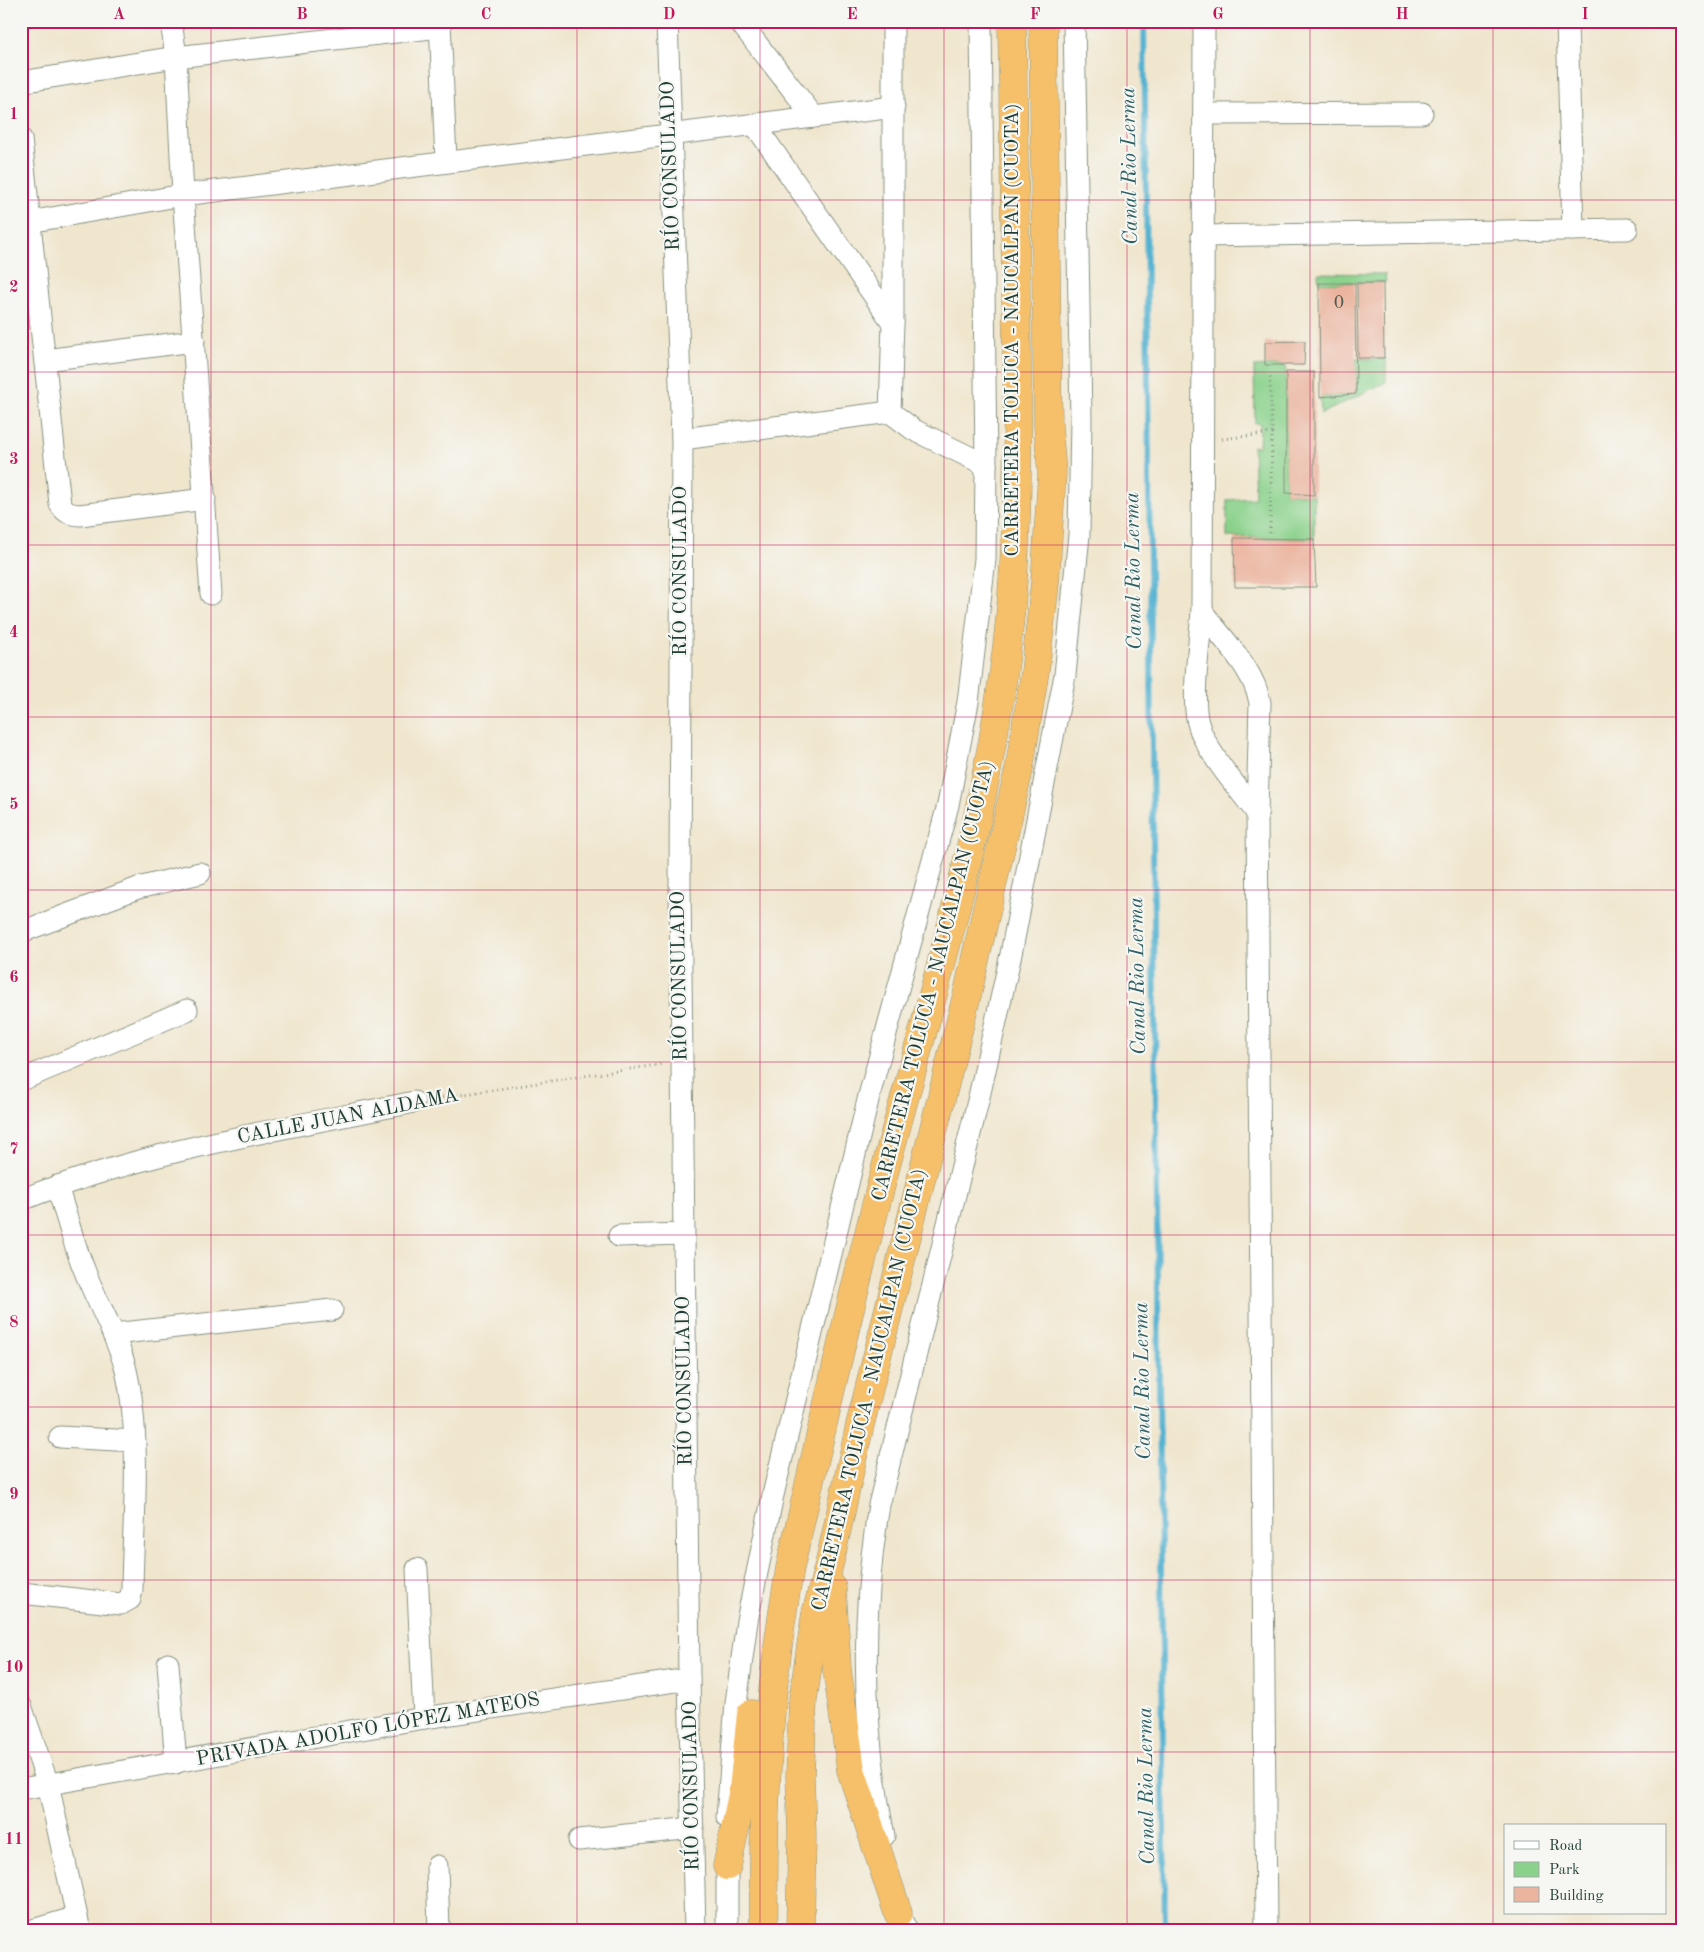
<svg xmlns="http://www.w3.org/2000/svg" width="1704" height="1952" viewBox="0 0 1704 1952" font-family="'Old Standard TT',serif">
<rect width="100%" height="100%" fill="#f6f6f2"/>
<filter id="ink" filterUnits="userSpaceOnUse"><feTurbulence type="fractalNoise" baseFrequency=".02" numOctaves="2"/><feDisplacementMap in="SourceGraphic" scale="10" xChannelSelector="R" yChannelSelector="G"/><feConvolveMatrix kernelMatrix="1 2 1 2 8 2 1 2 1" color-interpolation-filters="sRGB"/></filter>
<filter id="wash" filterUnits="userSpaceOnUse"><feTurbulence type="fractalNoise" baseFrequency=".0096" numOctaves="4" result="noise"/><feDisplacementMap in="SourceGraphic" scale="20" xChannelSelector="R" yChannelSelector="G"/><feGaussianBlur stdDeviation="1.12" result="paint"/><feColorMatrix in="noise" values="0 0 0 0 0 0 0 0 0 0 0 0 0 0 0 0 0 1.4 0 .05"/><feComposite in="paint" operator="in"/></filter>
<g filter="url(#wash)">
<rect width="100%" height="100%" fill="#f0e6ce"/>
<g fill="#8ad18b" stroke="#548760">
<polygon points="1318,273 1385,274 1386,282 1319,283"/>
<polygon points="1356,359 1386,359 1386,382 1321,414 1320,397 1356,394"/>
<polygon points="1286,365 1286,493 1314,495 1314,539 1227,537 1227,500 1255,498 1253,446 1259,447 1260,424 1255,423 1254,367"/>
</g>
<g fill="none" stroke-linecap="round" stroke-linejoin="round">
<polyline stroke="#53b2d1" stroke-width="6" points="1144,21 1165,1931"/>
</g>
<g id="blocks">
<g fill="#ebb49f">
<polygon points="1319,283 1355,283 1356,394 1320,397"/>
<polygon points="1357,283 1383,283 1384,358 1358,358"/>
<polygon points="1305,341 1304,365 1265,365 1265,342"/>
<polygon points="1286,372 1314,372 1314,495 1286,493"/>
<polygon points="1234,538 1314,539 1316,587 1235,587"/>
</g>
</g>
</g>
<g filter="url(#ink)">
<use href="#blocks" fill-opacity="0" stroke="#889281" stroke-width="1"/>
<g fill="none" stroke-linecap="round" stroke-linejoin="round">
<defs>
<g id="minor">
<polyline points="171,21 176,57 183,195 211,594"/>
<polyline points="440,21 446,161"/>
<polyline points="667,21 682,439 680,884 689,1679 695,1931"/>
<polyline points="739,21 814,117"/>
<path d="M1204 21 1202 611C1200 640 1191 697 1198 723 1205 751 1239 789 1257 813"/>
<polyline points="1567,21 1573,230"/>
<polyline points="21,82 176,57 440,27"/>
<polyline points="1204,114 1422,113"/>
<polyline points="755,125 893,323"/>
<path d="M21 139 60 504C65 513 70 514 80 515L205 499"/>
<polyline points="29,222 183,195 894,107"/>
<polyline points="1202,236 1627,229"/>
<polyline points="45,360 194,341"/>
<polyline points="890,412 893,323 893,21"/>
<polyline points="682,439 890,412 914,430 986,465"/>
<path d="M1202 611C1222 639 1254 668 1260 703L1257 813 1266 1931"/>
<polyline points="21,932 138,888 200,873"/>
<polyline points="21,1080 187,1010"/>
<path d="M21 1200C147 1150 282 1129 414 1102"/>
<polyline points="619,1236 683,1234"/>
<polyline points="113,1334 332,1310"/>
<polyline points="60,1437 135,1441"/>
<polyline points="417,1569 424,1718"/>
<path d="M21 1593 121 1604 130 1599 132 1590C133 1519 142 1439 126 1370 117 1335 97 1303 84 1269 73 1242 66 1214 57 1186"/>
<polyline points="168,1664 176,1763"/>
<polyline points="21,1706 48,1784 80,1931"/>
<polyline points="21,1789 424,1718 689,1679"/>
<polyline points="727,1817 736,1703 747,1621 773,1495 869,1096 948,805 968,702 985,559 986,465 981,21"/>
<path d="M884 1836C862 1727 861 1615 879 1505L979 1097 1011 954 1065 675 1079 535 1081 420 1074 21"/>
<polyline points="579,1840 693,1828"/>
<polyline points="727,1850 727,1931"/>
<polyline points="437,1866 439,1931"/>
<polyline points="896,1898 898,1913 907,1931"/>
<polyline points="29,1931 77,1917"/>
</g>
<g id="highway">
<polyline points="832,1588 837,1669 851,1770 898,1913"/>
<polyline points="727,1866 743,1790 751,1714"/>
<path d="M764 1931C762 1808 768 1689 790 1568 825 1414 860 1259 902 1107 945 952 990 797 1008 637 1018 546 1018 453 1017 361 1015 248 1013 135 1012 21"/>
<polyline points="800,1931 802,1835 800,1776 803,1699 816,1613 830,1561 860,1425 968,991 1019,769 1035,671 1045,583 1052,473 1048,427 1043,21"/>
</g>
</defs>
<use href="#minor" stroke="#889281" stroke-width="23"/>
<use href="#highway" stroke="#889281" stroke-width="29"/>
<g stroke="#889281" stroke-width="3" stroke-dasharray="1 4" stroke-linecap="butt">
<polyline points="1222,439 1272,433 1270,377"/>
<polyline points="1270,533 1272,433"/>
<polyline points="432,1099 663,1064"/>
</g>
<use href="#minor" stroke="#fff" stroke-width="21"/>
<use href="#highway" stroke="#f6c06b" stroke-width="28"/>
</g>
</g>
<path fill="none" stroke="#c2185b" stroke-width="1" stroke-opacity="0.55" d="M211 21V1931M394 21V1931M577 21V1931M760 21V1931M944 21V1931M1127 21V1931M1310 21V1931M1493 21V1931M21 200H1683M21 372H1683M21 545H1683M21 717H1683M21 890H1683M21 1062H1683M21 1235H1683M21 1407H1683M21 1580H1683M21 1752H1683"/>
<g text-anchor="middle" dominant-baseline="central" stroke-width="4.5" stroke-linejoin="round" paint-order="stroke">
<g font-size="18" fill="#525b4f">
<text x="1339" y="303">0</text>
</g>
<g font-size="20" fill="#1f3d34" stroke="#f6f6f2">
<text transform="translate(671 166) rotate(-92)">RÍO CONSULADO</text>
<text transform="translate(1013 330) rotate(-90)">CARRETERA TOLUCA - NAUCALPAN (CUOTA)</text>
<text transform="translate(681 571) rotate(-90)">RÍO CONSULADO</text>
<text transform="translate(680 976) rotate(-91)">RÍO CONSULADO</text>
<text transform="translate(934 981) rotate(-76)">CARRETERA TOLUCA - NAUCALPAN (CUOTA)</text>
<text transform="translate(348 1117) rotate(-11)">CALLE JUAN ALDAMA</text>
<text transform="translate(685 1381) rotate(-91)">RÍO CONSULADO</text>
<text transform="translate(870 1390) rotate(-77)">CARRETERA TOLUCA - NAUCALPAN (CUOTA)</text>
<text transform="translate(368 1730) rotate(-10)">PRIVADA ADOLFO LÓPEZ MATEOS</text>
<text transform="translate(692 1786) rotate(-91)">RÍO CONSULADO</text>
</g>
<g font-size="21" font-style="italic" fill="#2f6063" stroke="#f6f6f2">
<text transform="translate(1130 166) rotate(-91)">Canal Rio Lerma</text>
<text transform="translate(1134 571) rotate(-91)">Canal Rio Lerma</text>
<text transform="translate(1138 976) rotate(-91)">Canal Rio Lerma</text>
<text transform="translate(1143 1381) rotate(-91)">Canal Rio Lerma</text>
<text transform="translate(1147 1786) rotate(-91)">Canal Rio Lerma</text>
</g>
</g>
<rect width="1704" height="1952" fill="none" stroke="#f6f6f2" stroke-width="55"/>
<rect x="1504" y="1824" width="162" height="90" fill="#f6f6f2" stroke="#a0aca6"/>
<rect x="1514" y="1841" width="25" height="8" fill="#ffffff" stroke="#a0aca6"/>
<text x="1549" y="1850" font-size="15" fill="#1f3d34">Road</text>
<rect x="1514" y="1862" width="25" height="15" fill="#8ad18b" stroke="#a0aca6"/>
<text x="1549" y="1874" font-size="15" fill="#1f3d34">Park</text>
<rect x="1514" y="1887" width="25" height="15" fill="#ebb49f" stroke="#a0aca6"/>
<text x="1549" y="1900" font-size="15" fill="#1f3d34">Building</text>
<rect x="28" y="28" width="1648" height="1896" fill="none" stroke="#c2185b" stroke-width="2"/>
<g font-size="16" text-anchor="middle" font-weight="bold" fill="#c2185b">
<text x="119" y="19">A</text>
<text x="302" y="19">B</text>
<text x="486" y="19">C</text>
<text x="669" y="19">D</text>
<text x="852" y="19">E</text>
<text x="1035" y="19">F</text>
<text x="1218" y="19">G</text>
<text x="1402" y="19">H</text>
<text x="1585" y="19">I</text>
<text x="14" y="119">1</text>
<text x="14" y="292">2</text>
<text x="14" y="464">3</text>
<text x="14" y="637">4</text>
<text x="14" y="809">5</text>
<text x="14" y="982">6</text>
<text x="14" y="1154">7</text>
<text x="14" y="1327">8</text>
<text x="14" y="1499">9</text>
<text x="14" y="1672">10</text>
<text x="14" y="1844">11</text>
</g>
</svg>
